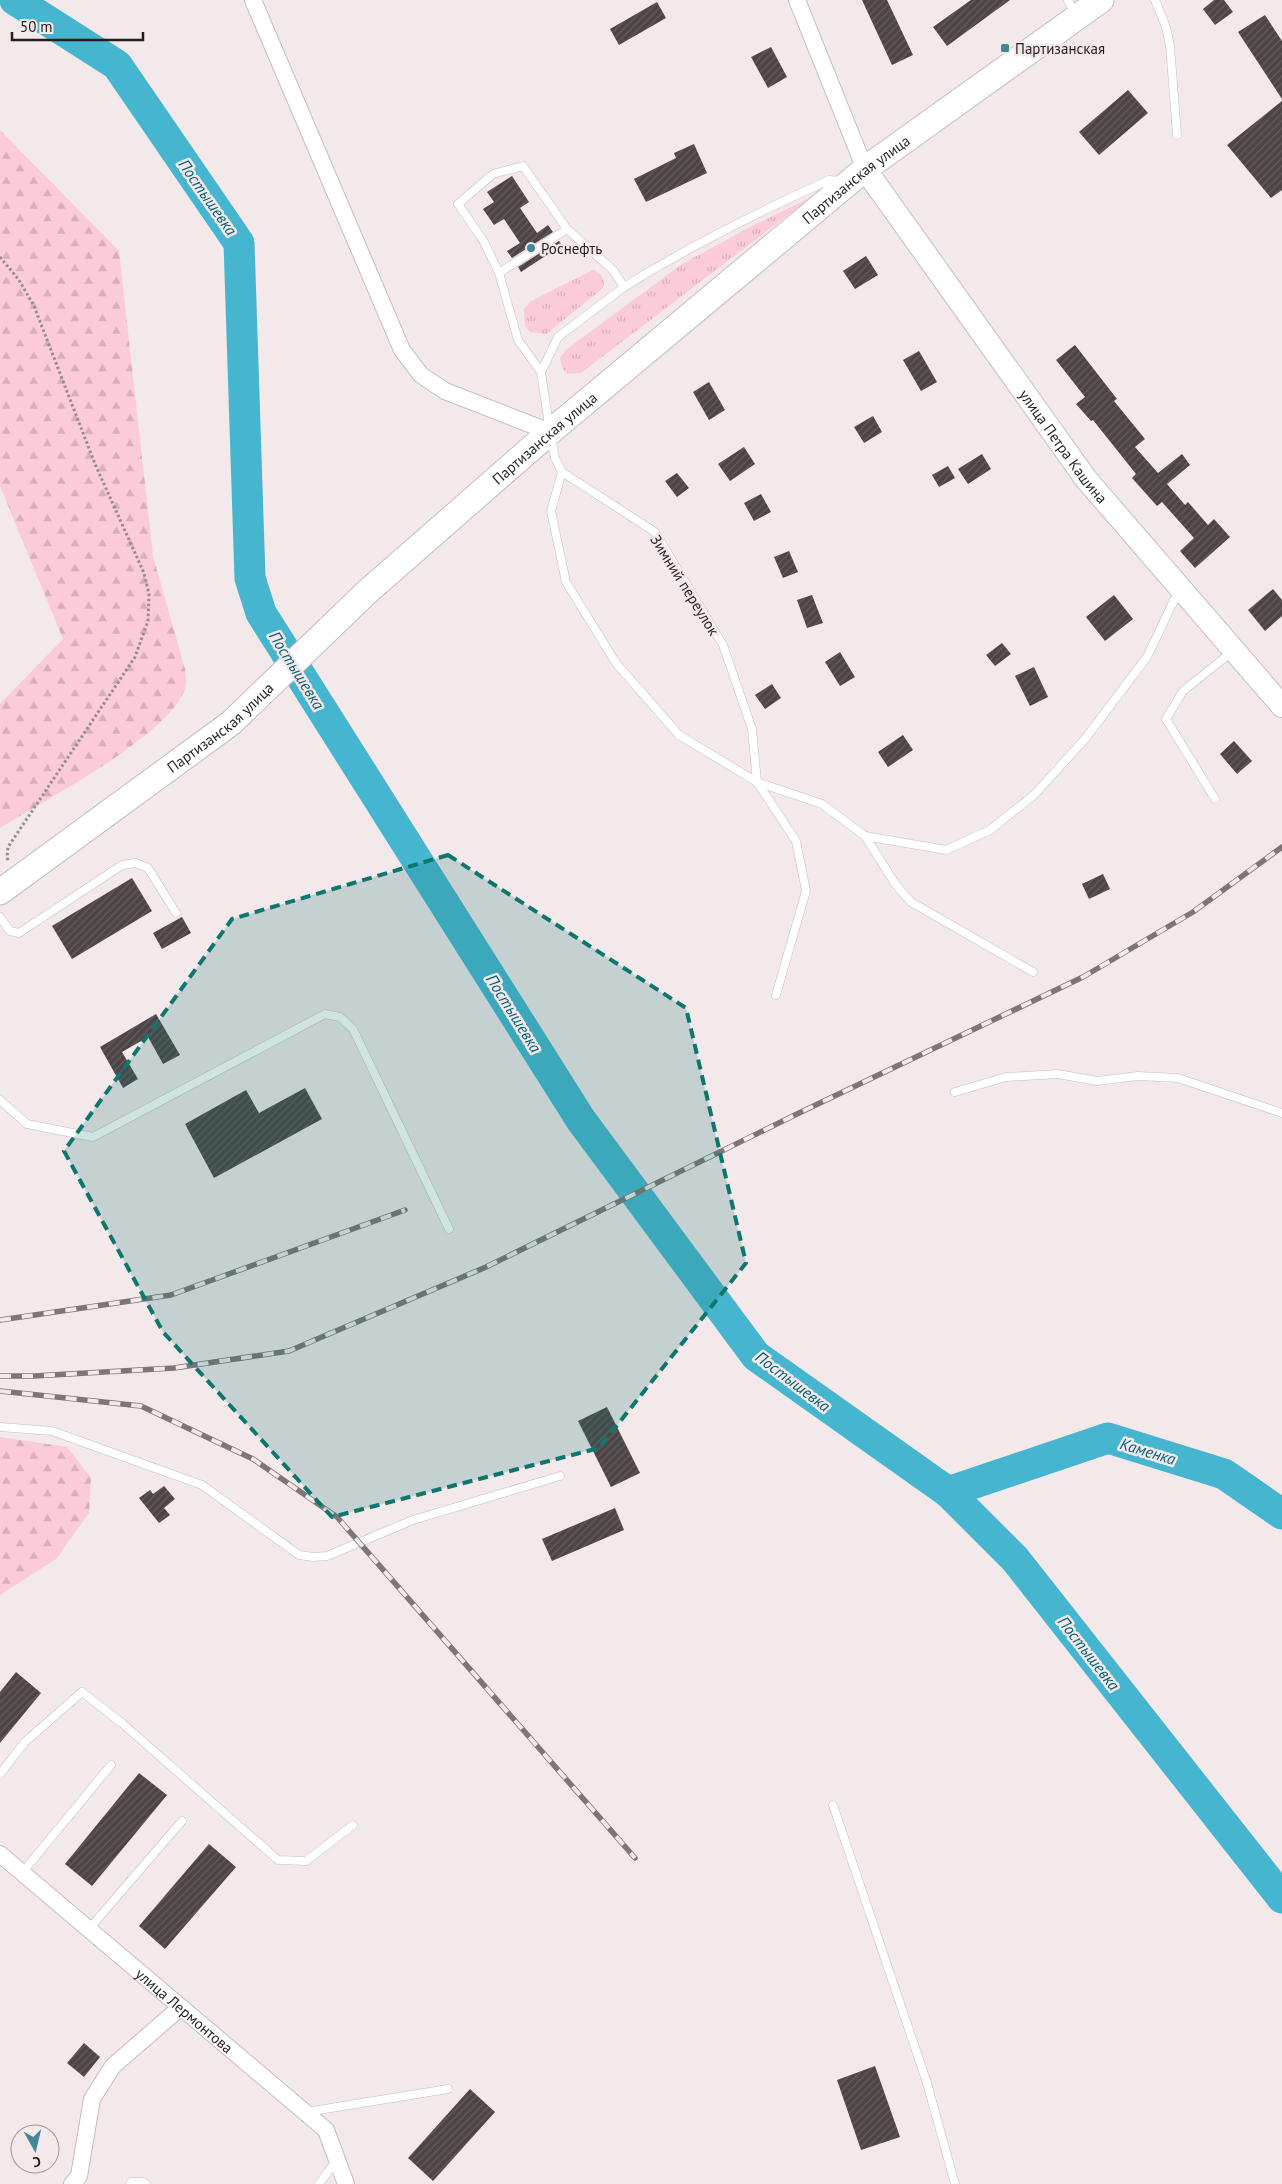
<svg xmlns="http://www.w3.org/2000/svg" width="1282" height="2184" viewBox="0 0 1282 2184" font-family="'PT Sans',sans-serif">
<defs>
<pattern id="grass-tufts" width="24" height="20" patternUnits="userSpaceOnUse" patternTransform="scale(1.25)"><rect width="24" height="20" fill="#fbccd7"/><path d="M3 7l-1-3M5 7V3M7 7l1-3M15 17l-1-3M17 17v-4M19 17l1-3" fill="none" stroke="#d7afb8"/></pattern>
<pattern id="forest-firs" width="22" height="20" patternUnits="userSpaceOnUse" patternTransform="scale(1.25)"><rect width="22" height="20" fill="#fbccd7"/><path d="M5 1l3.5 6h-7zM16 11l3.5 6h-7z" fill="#d7afb8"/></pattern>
<pattern id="building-hatch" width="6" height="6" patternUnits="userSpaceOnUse" patternTransform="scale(1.25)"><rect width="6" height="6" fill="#4d4446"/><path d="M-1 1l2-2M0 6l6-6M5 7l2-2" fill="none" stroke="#635c5e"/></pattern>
</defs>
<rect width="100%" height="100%" fill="#f3e8ea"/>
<g fill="url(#grass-tufts)">
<polygon points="810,198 581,373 567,374 562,367 560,358 567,349 682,264 750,227"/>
<path d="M593 270C601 273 604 278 604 286L602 289 546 334 530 332 525 326 524 309 531 301Z"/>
</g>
<g fill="url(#forest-firs)">
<path d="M0 130 119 251 153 556 185 669C185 675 187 683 185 688 171 735 43 801 0 828V704L63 639 0 486Z"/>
<polygon points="0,1437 67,1447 91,1478 89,1513 56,1559 0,1595"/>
</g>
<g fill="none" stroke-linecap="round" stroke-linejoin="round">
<g stroke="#46b5cf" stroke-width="31">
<polyline points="15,0 117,65 239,243 250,578 261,613 581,1120 756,1356 948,1492 1015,1559 1282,1898"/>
<polyline points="948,1492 1108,1438 1224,1474 1282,1514"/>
</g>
</g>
<g fill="url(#building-hatch)">
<polygon points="862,0 887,0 913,55 892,65"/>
<polygon points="971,0 1010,0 947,46 933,27"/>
<polygon points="1214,0 1224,0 1233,12 1215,25 1203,9"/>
<polygon points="657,2 666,18 619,45 610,29"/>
<polygon points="1265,15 1282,41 1282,99 1238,32"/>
<polygon points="771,47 787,77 768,88 751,57"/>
<polygon points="1128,90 1148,113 1099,155 1079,132"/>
<polygon points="1282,101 1282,190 1271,198 1227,145"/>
<polygon points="694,144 707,173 646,202 634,179 676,158 674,153"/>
<polygon points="512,176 529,202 520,208 537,233 548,225 553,232 512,258 507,251 520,243 504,219 494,225 483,209 494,202 487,192"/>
<polygon points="559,241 562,245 521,272 518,267"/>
<polygon points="866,256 878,275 855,289 843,271"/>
<polygon points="1075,345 1117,399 1114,401 1145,439 1135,447 1158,473 1182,454 1190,465 1167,484 1185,505 1188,502 1208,525 1214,519 1230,537 1195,568 1180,551 1194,538 1162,502 1157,506 1132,478 1136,474 1093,420 1091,421 1076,404 1085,397 1056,360"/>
<polygon points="919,351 937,382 921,391 903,360"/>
<polygon points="709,382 725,410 709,420 693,392"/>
<polygon points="873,416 882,432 864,443 854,427"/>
<polygon points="744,447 755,464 730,481 718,464"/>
<polygon points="982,454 991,469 968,484 958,469"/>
<polygon points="948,466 955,478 939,487 932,475"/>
<polygon points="677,473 689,488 677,497 665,481"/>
<polygon points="761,494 771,512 754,521 744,503"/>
<polygon points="789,551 798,572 783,578 774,557"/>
<polygon points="1273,589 1282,600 1282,616 1265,631 1248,610"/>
<polygon points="812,595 823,623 807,628 797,600"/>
<polygon points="1114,595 1133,619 1105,641 1086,617"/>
<polygon points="1002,643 1011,654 995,666 986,655"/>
<polygon points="840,652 855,677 840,686 825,662"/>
<polygon points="1034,667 1048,697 1030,706 1015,676"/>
<polygon points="772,684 781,698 765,709 755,695"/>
<polygon points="903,735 913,750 888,767 878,752"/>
<polygon points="1234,741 1252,761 1237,774 1220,754"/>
<polygon points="1103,874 1110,889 1089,899 1082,884"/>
<polygon points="132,878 152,911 72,959 52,926"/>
<polygon points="182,917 191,933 162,949 153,933"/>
<polygon points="156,1014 180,1055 163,1064 148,1037 122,1052 138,1079 123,1088 100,1047"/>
<polygon points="305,1088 322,1119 214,1178 185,1124 246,1090 259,1113"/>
<polygon points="607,1407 640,1473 611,1487 578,1421"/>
<polygon points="164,1486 175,1499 164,1508 170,1515 159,1523 139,1498 150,1490 153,1494"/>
<polygon points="615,1508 624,1530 552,1561 542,1539"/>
<polygon points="16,1672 41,1693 0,1743 0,1692"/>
<polygon points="139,1773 167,1795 92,1886 65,1864"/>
<polygon points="209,1844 236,1867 165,1949 139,1926"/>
<polygon points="84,2043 100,2057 84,2077 67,2063"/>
<polygon points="875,2066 900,2137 861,2150 837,2080"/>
<polygon points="470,2089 495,2112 433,2181 408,2158"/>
</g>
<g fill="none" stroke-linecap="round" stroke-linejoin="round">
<defs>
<g id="lane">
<polyline points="1068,0 1076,15"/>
<polyline points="1155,0 1166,27 1170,46 1177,135"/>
<polyline points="499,273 567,229"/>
<path d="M624 287C690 246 758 212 829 180L841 181"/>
<polyline points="541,372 558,337 624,287 613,270 567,229 523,166 493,174 458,204 483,240 499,273 518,340 541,372 550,432 555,458 562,472 655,532 723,645 752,729 757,782 796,841 806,891 776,995"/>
<polyline points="562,472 551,511 566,582 616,663 679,735 757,782 822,804 865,836 946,850 990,830 1034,795 1085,739 1147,657 1178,592"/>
<polyline points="1215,799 1166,719 1183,691 1233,651"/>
<polyline points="865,836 896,885 911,902 1033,972"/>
<polyline points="0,917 10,931 19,933 122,865 136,863 148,868 176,913"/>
<polyline points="955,1092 1006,1077 1058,1074 1097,1081 1138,1076 1178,1078 1282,1113"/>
<polyline points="0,1100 27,1124 93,1137 325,1014 340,1017 353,1029 449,1229"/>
<polyline points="0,1427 52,1431 202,1485 299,1555 313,1557 327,1556 413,1520 560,1476"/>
<polyline points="0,1774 25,1742 82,1692 123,1724 278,1860 306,1861 353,1825"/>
<polyline points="833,1805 927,2083 955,2184"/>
<polyline points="22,1873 111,1765"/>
<polyline points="89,1929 182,1821"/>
<polyline points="306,2112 448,2089"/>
<polyline points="130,2184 131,2182 143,2182 146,2184"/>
<polyline points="319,2184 337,2160"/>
</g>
<g id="street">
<polyline points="253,0 402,350 421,375 445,391 550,432"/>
<polyline points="797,0 865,169"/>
<path id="s1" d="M0 1854 326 2130 346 2184"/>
<polyline points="72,2184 79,2176 92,2099 113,2066 181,2007"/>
</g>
<g id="secondary">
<path id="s2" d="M865 169 1086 479 1282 706"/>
</g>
<g id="primary">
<path id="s3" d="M0 892 231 723 367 592 550 432 865 169 1101 0"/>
</g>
</defs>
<use href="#lane" stroke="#c7bcbe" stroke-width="9"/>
<use href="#street" stroke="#c7bcbe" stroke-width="18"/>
<use href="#secondary" stroke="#c7bcbe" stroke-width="24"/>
<use href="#primary" stroke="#c7bcbe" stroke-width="27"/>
<polyline stroke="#958d8f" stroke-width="3" stroke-dasharray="2.5 2.5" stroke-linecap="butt" points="0,257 19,280 34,306 95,464 144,573 149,594 148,621 135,657 8,847 7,858 9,862"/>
<use href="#lane" stroke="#fff" stroke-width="8"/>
<use href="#street" stroke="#fff" stroke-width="16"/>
<use href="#secondary" stroke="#fff" stroke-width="22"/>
<use href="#primary" stroke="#fff" stroke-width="25"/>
<defs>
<g id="rail">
<polyline points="0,1320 171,1295 405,1210"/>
<polyline points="0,1376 34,1376 174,1368 289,1351 486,1267 799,1113 1083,977 1193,912 1282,847"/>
<polyline points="0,1391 141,1406 253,1459 337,1517 635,1858"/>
</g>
</defs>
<use href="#rail" stroke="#7d7677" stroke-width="5.5"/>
<use href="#rail" stroke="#f3e8ea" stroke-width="4" stroke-dasharray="11" stroke-linecap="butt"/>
</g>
<path fill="#0f766e" fill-opacity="0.2" stroke="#0f766e" stroke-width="4" stroke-dasharray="10 6" stroke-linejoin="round" d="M448 855 686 1008 746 1263 599 1448 332 1517 163 1332 64 1151 232 919Z"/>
<g fill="#438697" stroke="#f3e8ea" stroke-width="2">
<rect x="1000" y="43" width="10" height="10" rx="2.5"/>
<circle cx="531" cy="248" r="5"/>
</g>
<g text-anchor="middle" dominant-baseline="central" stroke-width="5" stroke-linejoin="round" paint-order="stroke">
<g font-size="15" fill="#221e1f" stroke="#f3e8ea" text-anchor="start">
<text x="1015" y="48">Партизанская</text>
<text x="541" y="248">Роснефть</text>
</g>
<g font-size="15" fill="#221e1f" stroke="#f3e8ea">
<text stroke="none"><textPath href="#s3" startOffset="1115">Партизанская улица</textPath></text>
<text stroke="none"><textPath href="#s3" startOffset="710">Партизанская улица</textPath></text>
<text stroke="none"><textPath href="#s2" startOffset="341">улица Петра Кашина</textPath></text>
<text transform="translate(685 585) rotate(58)">Зимний переулок</text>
<text stroke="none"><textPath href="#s3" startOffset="275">Партизанская улица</textPath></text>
<text stroke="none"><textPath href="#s1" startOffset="242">улица Лермонтова</textPath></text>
</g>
<g font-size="16" font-style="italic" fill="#016274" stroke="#f3e8ea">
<text transform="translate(208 197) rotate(55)">Постышевка</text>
<text transform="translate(297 670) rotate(58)">Постышевка</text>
<text transform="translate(514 1013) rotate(58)">Постышевка</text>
<text transform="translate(793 1381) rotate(37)">Постышевка</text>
<text transform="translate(1148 1451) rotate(17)">Каменка</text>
<text transform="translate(1089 1653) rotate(52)">Постышевка</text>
</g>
</g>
<g transform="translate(35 2149) rotate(172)"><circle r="24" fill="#f3e8ea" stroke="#9f9799"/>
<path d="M0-4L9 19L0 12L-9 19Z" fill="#438697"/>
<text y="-8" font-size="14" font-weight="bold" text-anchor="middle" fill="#221e1f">С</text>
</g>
<path d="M12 32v8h131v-8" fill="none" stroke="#221e1f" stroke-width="2.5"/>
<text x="20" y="32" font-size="15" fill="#221e1f" stroke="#f3e8ea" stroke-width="4" paint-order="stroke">50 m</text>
</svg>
